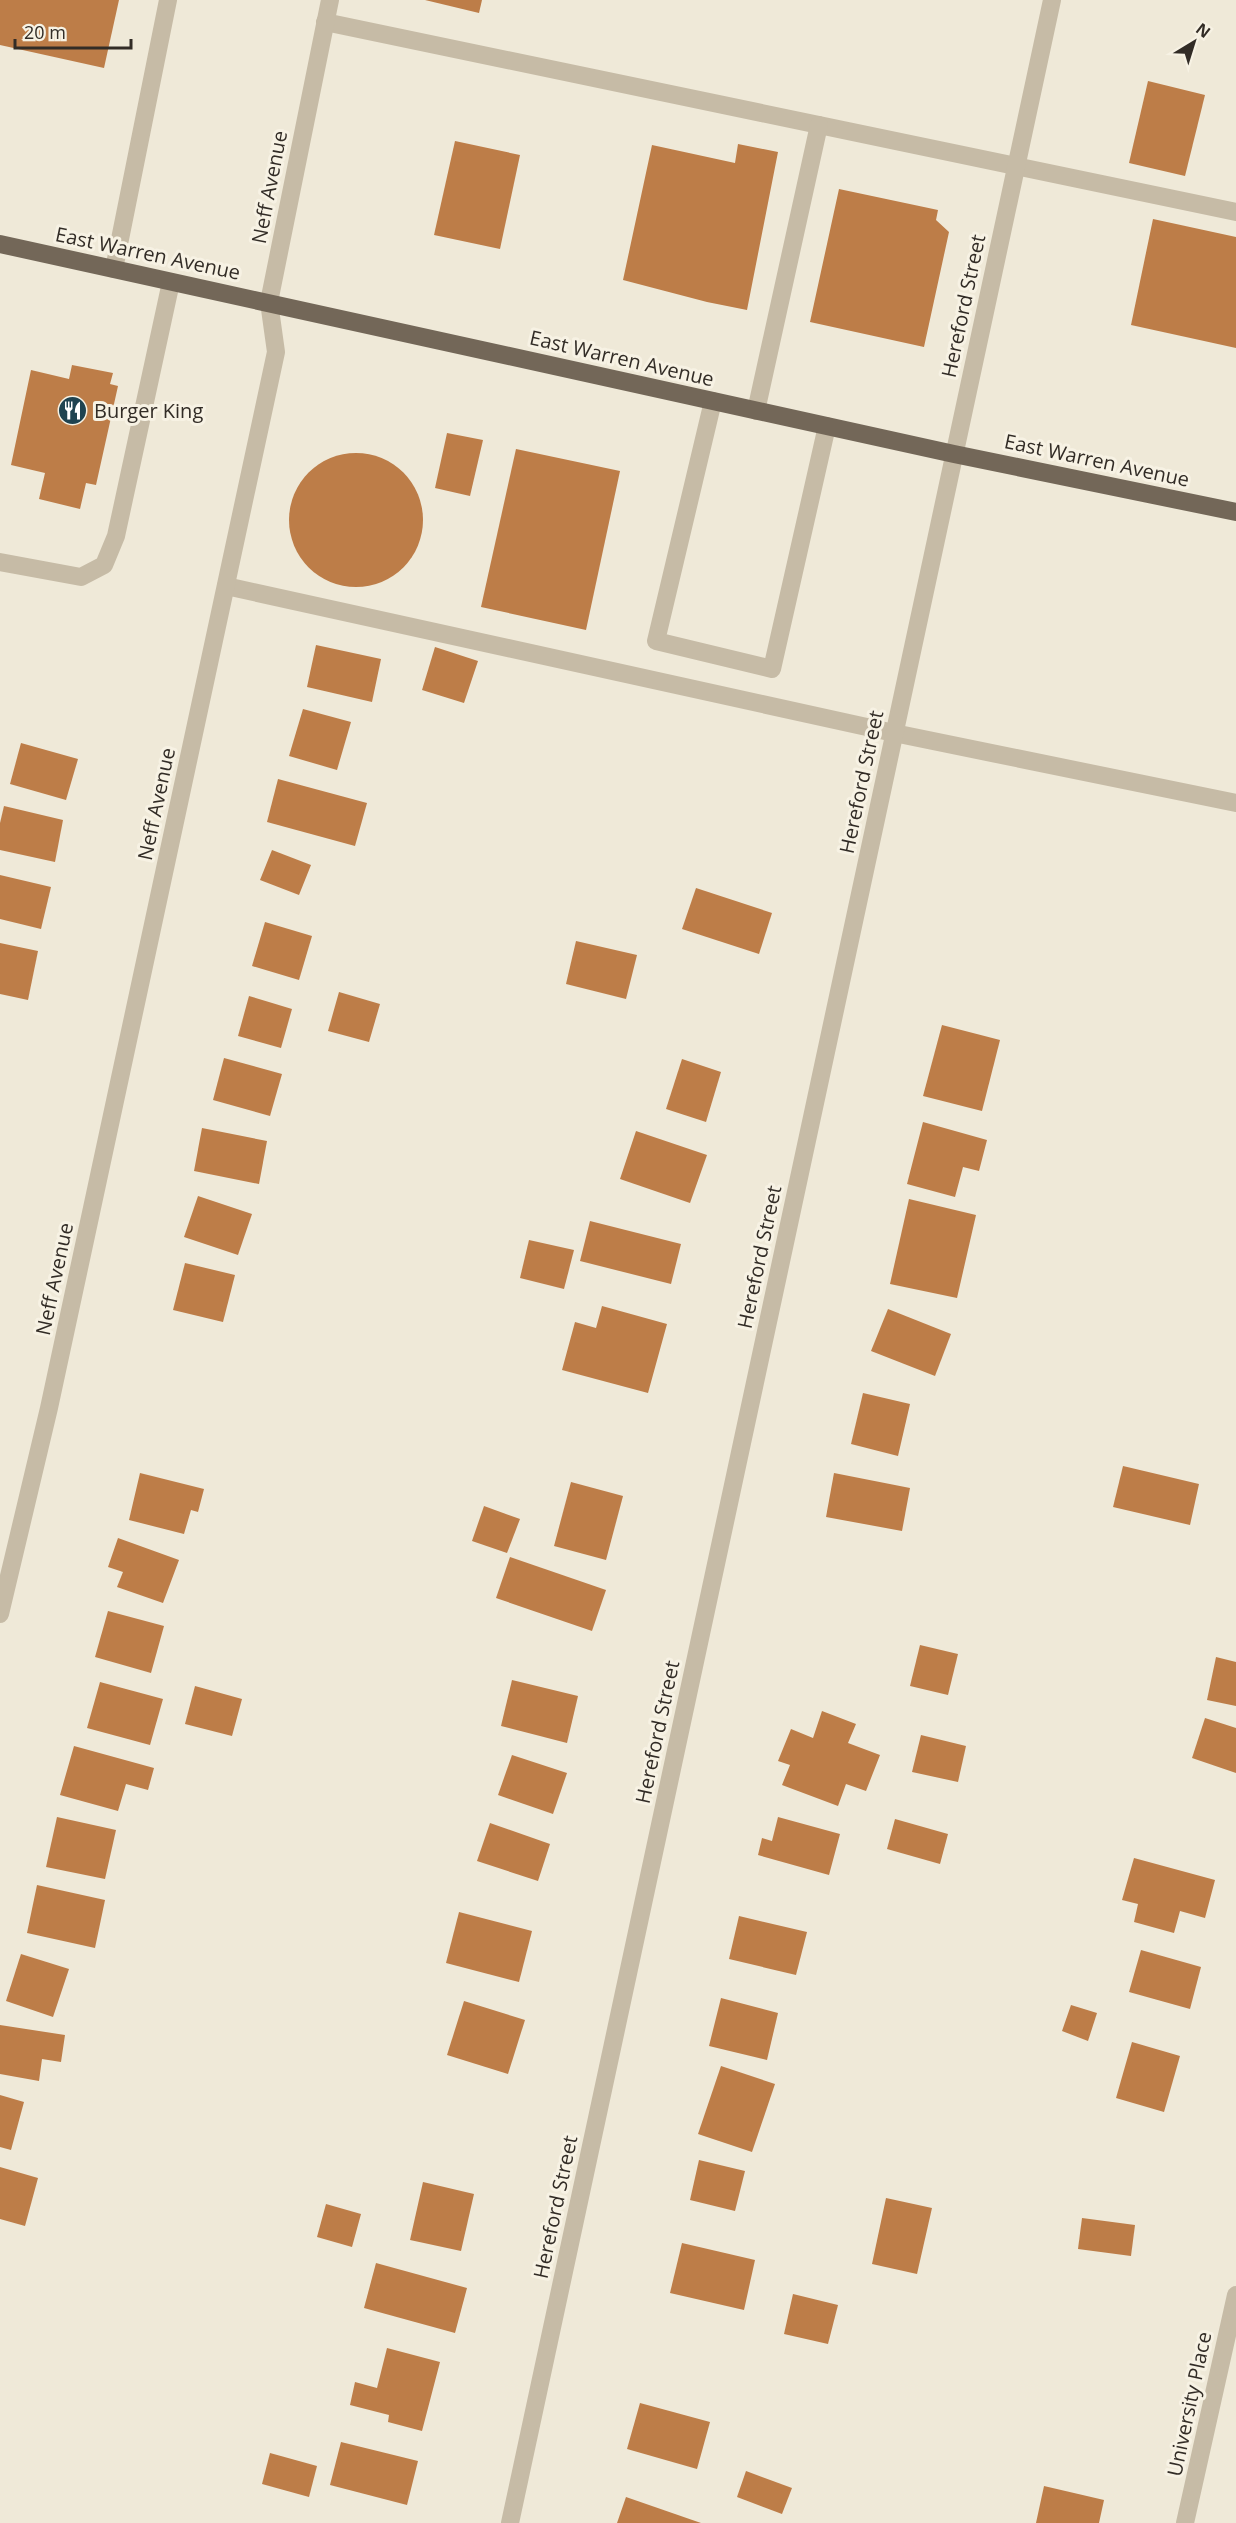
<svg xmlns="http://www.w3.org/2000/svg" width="1236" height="2523" viewBox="0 0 1236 2523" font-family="'Open Sans',sans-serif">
<rect width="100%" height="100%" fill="#efe9d8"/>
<g fill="#bd7d48">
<polygon points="0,0 119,0 104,68 0,45"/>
<polygon points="425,0 482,0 479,13"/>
<polygon points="1148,81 1205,95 1185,176 1129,163"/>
<polygon points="455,141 520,155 500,249 434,235"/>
<polygon points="738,144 778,152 747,310 707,302 623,280 652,145 735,163"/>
<polygon points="839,189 938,210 936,220 949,232 924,347 810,322"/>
<polygon points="1153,219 1236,237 1236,348 1131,325"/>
<polygon points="72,365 113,373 110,384 118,386 96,485 86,483 80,509 39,499 45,473 11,465 31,370 69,379"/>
<polygon points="447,433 483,440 470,496 435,488"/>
<polygon points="516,449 620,471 586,630 481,607"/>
<circle cx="356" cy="520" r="67"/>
<polygon points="316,645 381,659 372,702 307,687"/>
<polygon points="435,647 478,661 464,703 422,690"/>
<polygon points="303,709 351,722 337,770 289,756"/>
<polygon points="21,743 78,759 66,800 10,784"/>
<polygon points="278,779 367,803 355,846 267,822"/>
<polygon points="4,806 63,820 55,862 0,850 0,823"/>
<polygon points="272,850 311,865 299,895 260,880"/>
<polygon points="0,875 51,887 41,929 0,919"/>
<polygon points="696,888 772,913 759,954 682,929"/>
<polygon points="265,922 312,936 299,980 252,966"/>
<polygon points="576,941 637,955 626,999 566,984"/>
<polygon points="0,943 38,951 28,1000 0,994"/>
<polygon points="339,992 380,1004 369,1042 328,1031"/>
<polygon points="249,996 292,1009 281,1048 238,1036"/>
<polygon points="942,1025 1000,1040 982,1111 923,1096"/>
<polygon points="224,1058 282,1074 270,1116 213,1100"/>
<polygon points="682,1059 721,1072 706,1122 666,1109"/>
<polygon points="923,1122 987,1140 979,1171 963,1167 955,1197 907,1184"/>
<polygon points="202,1128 267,1141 259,1184 194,1171"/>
<polygon points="636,1131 707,1155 690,1203 620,1179"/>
<polygon points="198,1196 252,1214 238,1255 184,1237"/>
<polygon points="909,1199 976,1215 957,1298 890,1284"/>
<polygon points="590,1221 681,1244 671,1284 580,1261"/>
<polygon points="529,1240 574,1250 564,1289 520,1278"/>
<polygon points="185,1263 235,1275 223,1322 173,1310"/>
<polygon points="602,1306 667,1324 648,1393 562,1370 575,1322 596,1328"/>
<polygon points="888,1309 951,1334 935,1376 871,1351"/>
<polygon points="863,1393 910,1404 898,1456 851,1444"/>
<polygon points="1123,1466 1199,1484 1190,1525 1113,1507"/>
<polygon points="140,1473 204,1489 198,1512 191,1510 184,1534 129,1520"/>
<polygon points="834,1473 910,1488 902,1531 826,1517"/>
<polygon points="571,1482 623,1496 606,1560 554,1546"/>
<polygon points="484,1506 520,1519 507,1553 472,1541"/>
<polygon points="118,1538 179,1560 163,1603 117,1587 123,1572 108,1567"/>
<polygon points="510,1557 606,1590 592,1631 496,1598"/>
<polygon points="108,1611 164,1626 151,1673 95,1657"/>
<polygon points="920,1645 958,1654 948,1695 910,1686"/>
<polygon points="1216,1657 1236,1662 1236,1706 1207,1700"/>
<polygon points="512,1680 578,1696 567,1743 501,1726"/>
<polygon points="100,1682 163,1699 150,1745 87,1728"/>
<polygon points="195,1686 242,1699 232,1736 185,1724"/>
<polygon points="822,1711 856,1724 848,1743 880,1755 866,1791 846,1784 838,1806 782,1785 790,1765 778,1761 791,1729 813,1738"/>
<polygon points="1205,1718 1236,1728 1236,1773 1192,1758"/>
<polygon points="921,1735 966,1746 958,1782 912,1772"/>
<polygon points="74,1746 154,1768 148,1790 126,1784 118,1811 60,1795"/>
<polygon points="512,1755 567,1773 553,1814 498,1795"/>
<polygon points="57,1817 116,1830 105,1879 46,1867"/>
<polygon points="778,1817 840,1834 829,1875 758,1855 762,1838 772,1841"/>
<polygon points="895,1819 948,1834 940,1864 887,1849"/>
<polygon points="490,1823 550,1844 538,1881 477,1861"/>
<polygon points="1134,1858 1215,1880 1205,1918 1180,1911 1174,1933 1134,1922 1138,1904 1122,1900"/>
<polygon points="37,1885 105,1900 95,1948 27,1933"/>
<polygon points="459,1912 532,1931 519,1982 446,1963"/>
<polygon points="739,1916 807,1932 796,1975 729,1959"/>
<polygon points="1141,1950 1201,1967 1190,2009 1129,1992"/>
<polygon points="21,1954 69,1969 53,2017 6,2001"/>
<polygon points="721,1998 778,2013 767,2060 709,2046"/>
<polygon points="464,2001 525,2020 508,2074 447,2055"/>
<polygon points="1071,2005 1097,2013 1088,2041 1062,2031"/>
<polygon points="0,2025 65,2035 61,2062 42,2059 39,2081 0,2074"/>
<polygon points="1132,2042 1180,2056 1164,2112 1116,2098"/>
<polygon points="721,2066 775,2084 752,2152 698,2134"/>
<polygon points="0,2095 24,2102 11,2150 0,2147"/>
<polygon points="699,2160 745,2171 735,2211 690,2200"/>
<polygon points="0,2167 38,2178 25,2226 0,2219"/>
<polygon points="423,2182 474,2194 461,2251 410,2240"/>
<polygon points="886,2198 932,2208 917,2274 872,2264"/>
<polygon points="326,2204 361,2214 352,2247 317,2237"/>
<polygon points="1082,2218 1135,2225 1131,2256 1078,2249"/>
<polygon points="682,2243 755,2260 744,2310 670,2293"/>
<polygon points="376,2263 467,2288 455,2333 364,2308"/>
<polygon points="793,2294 838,2305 828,2344 784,2334"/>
<polygon points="387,2348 440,2362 422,2431 388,2422 389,2415 350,2405 355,2382 377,2388"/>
<polygon points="640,2403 710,2422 697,2469 627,2449"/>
<polygon points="341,2442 418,2461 407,2505 330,2485"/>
<polygon points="270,2453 317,2466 309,2497 262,2484"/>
<polygon points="746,2471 792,2488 782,2514 737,2497"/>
<polygon points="1044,2486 1104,2500 1099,2523 1036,2523"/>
<polygon points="626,2497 701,2523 617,2523"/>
</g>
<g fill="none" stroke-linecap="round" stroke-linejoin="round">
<g stroke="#c6bba6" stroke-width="18">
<polyline points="325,22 1236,212"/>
<polyline points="114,269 168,0"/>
<polyline points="713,401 656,641 772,669 827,426"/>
<polyline points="756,411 819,125"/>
<polyline points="0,562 81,577 104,565 116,536 171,282"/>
<polyline points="226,586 894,733 1236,803"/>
<polyline points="0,1614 49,1408 276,352 269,302 330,0"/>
<polyline points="510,2523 1052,0"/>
<polyline points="1185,2523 1236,2295"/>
</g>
<polyline stroke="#736758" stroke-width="18" points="0,244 954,454 1236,512"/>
</g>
<defs>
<symbol id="restaurant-disc" viewBox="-11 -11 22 22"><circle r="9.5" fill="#1f4350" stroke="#f7f2e4"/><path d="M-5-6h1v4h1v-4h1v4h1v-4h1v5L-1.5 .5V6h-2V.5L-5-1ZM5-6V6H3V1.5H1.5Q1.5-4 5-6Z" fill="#fff"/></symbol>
</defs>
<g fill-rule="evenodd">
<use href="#restaurant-disc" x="56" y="394" width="33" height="33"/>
</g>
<g text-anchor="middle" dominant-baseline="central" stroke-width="6" stroke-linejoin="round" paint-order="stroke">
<g font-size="20" fill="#322c26" stroke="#f7f2e4">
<text transform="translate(269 187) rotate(-79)">Neff Avenue</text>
<text transform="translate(148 253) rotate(12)">East Warren Avenue</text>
<text transform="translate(963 306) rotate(-78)">Hereford Street</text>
<text transform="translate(622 358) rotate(13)">East Warren Avenue</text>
<text transform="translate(1097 460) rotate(12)">East Warren Avenue</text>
<text transform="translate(861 782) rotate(-78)">Hereford Street</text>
<text transform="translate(156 804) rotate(-78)">Neff Avenue</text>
<text transform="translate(759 1257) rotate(-78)">Hereford Street</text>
<text transform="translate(54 1279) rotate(-78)">Neff Avenue</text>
<text transform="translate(657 1732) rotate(-78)">Hereford Street</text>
<text transform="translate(555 2207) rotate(-78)">Hereford Street</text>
<text transform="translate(1189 2404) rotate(-78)">University Place</text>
</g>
<g font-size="20" fill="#322c26" stroke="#f7f2e4" text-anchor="start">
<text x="94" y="410">Burger King</text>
</g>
</g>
<g transform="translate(1194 42) rotate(38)" stroke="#f7f2e4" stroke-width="4.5" paint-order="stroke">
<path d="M0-4.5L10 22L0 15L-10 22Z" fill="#322c26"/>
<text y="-9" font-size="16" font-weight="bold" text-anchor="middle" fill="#322c26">N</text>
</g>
<path d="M15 39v9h116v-9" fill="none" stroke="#322c26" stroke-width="3"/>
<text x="24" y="39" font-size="18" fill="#322c26" stroke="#f7f2e4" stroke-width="4.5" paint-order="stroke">20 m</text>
</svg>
